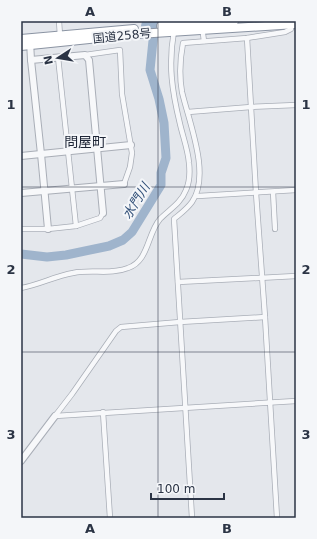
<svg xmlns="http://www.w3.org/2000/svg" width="317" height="539" viewBox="0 0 317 539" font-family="'DejaVu Sans','Noto Sans JP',sans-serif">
<rect width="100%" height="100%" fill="#e4e7ec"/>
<polygon fill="#9fb4cc" points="142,21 170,21 169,28 140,31"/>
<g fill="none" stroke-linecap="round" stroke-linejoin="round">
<polyline stroke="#9fb4cc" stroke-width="9" points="21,254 47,257 66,255 109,246 123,240 132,232 161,185 161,173 166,158 164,123 159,99 150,70 155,21"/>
<defs>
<g id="minor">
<polyline points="59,21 60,36"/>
<polyline points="203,34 204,41"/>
<polyline points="85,55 120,50 122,94 132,153 130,167 124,184"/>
<polyline points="58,57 76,226"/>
<polyline points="188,112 251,107 247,38"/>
<polyline points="273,192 275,229"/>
<polyline points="196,195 198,196 296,190"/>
<polyline points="21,229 48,229 76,226 100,218 103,213"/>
<polyline points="178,282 296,276"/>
<path d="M21 288C39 285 55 276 73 273 91 269 111 275 128 268 149 261 147 234 160 219 170 209 181 203 186 190 190 181 190 172 189 163 188 150 183 137 180 124 172 91 168 65 174 31"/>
<polyline points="103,412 110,518"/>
<polyline points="55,416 72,394 116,331 121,327 180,322 265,317"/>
<polyline points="55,416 296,401"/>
<path d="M192 518 174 219C180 214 187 209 192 202 211 175 189 122 182 92 179 75 180 59 183 43L247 38 285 32 291 29V24"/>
<polyline points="277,518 265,317 256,193 251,107 296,105"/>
</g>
<g id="tertiary">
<polyline points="30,41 31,60"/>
<polyline points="21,156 131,145"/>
<polyline points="21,193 124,184"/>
<polyline points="48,229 41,154 31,60 85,55 89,60 103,213"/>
<polyline points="21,461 55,416"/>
</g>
<g id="trunk">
<polyline points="161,26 234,21"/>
<polyline points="21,39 134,29"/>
<polyline points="21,46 138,34 296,24"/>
</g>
</defs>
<use href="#minor" stroke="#a9aeb7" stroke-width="6"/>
<use href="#tertiary" stroke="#a9aeb7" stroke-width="8"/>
<use href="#trunk" stroke="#8b94a3" stroke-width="10"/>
<use href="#minor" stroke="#f7f8fa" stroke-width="4.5"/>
<use href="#tertiary" stroke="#f7f8fa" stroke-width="6"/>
<use href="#trunk" stroke="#fff" stroke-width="8"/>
</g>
<path fill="none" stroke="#2b3445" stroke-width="1" stroke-opacity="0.55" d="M158 21V518M21 187H296M21 352H296"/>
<g text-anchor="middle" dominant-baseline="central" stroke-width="4" stroke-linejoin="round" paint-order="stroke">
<g font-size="12" fill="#2b3445" stroke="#f4f6f9">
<text transform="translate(122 36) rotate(-6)">国道258号</text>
</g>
<g font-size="13" font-style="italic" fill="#34527a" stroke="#f4f6f9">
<text transform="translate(136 201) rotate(-58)">水門川</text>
</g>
<g font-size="14" fill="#1d2536" stroke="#f4f6f9">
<text x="85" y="142">問屋町</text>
</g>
</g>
<rect width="317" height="539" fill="none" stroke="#f4f6f9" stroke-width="44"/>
<g transform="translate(58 58) rotate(258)" stroke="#f4f6f9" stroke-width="3" paint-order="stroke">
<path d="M0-3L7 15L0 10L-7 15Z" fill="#2b3445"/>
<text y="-6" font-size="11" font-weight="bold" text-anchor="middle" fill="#2b3445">N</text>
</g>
<path d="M151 493v6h73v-6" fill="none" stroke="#2b3445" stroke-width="2"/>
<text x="157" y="493" font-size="12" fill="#2b3445" stroke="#f4f6f9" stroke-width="3" paint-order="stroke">100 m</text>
<rect x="22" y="22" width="273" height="495" fill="none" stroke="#2b3445" stroke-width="1.5"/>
<g font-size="13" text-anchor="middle" font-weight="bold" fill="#2b3445">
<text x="90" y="16">A</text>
<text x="227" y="16">B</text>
<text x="11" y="109">1</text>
<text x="306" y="109">1</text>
<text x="11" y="274">2</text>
<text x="306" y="274">2</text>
<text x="11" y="439">3</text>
<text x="306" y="439">3</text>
<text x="90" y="533">A</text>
<text x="227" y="533">B</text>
</g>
</svg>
